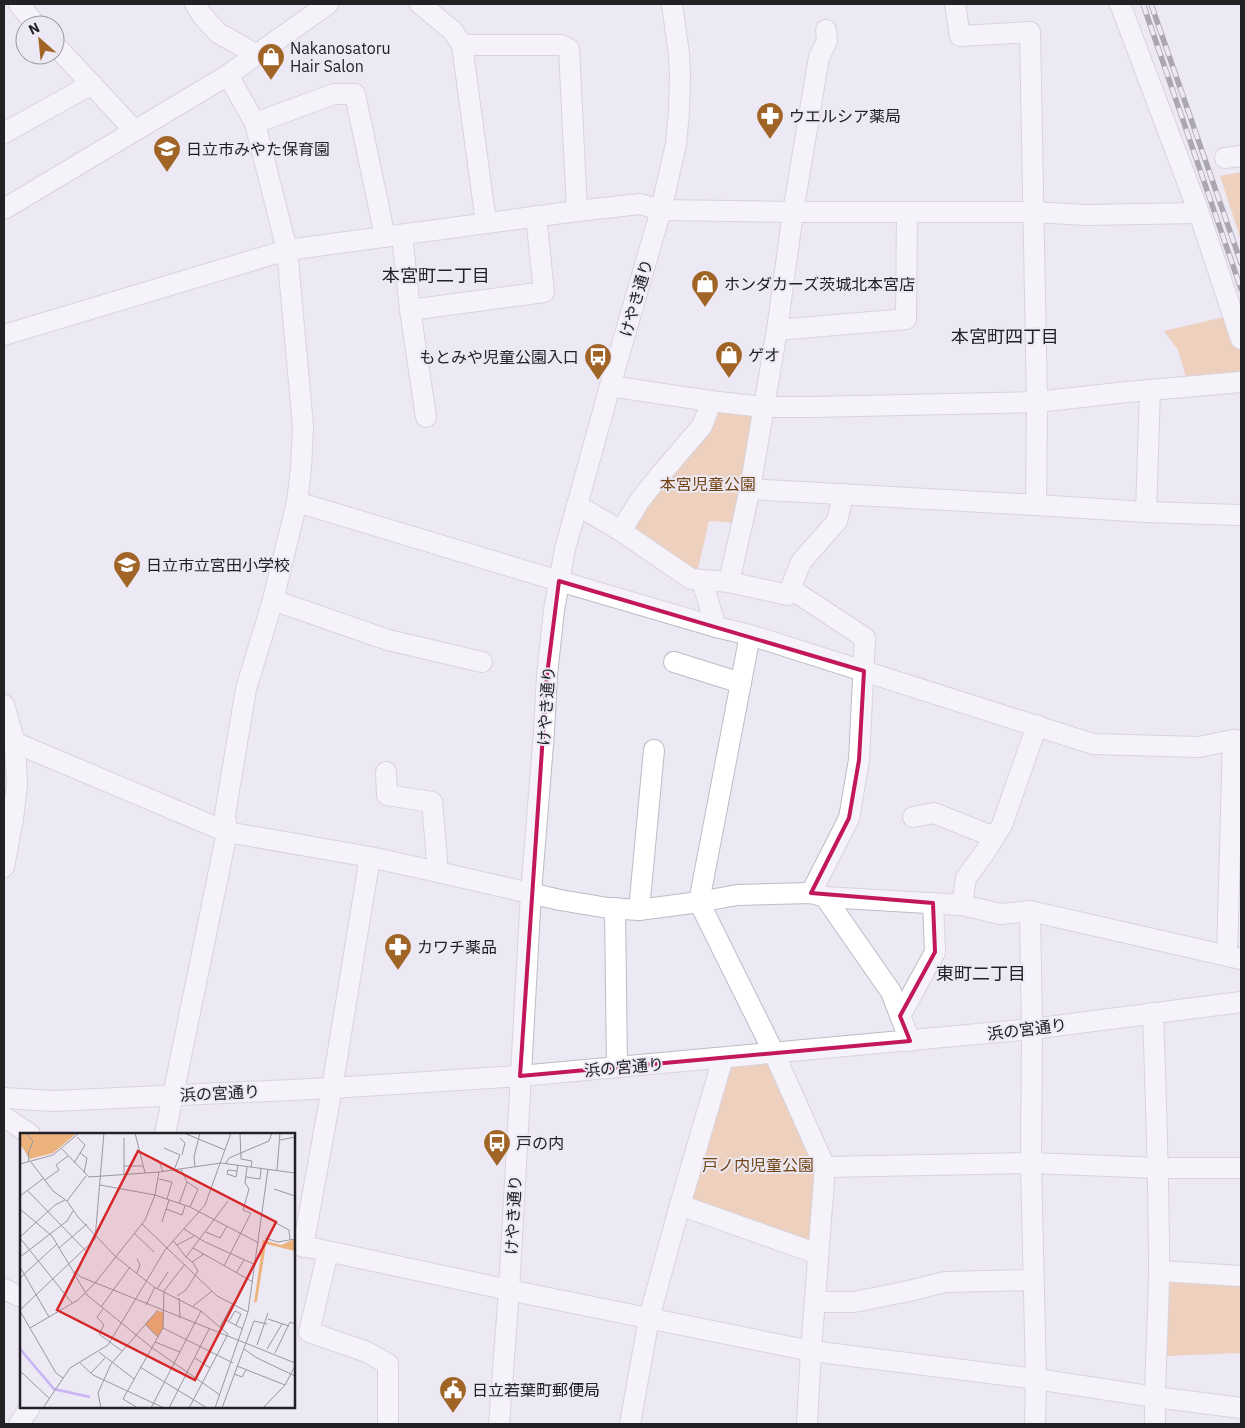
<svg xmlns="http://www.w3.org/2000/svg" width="1245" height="1428" viewBox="0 0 1245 1428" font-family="'IBM Plex Sans','Noto Sans JP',sans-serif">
<rect width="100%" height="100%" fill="#ece8f4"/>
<g fill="#edb37d">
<polygon points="1241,172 1241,240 1220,176"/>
<polygon points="1233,315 1241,339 1241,382 1189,387 1178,350 1164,331"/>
<polygon points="714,407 756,412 738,523 709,521 697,573 627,532"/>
<polygon points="774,1053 825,1167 819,1248 680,1205 728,1063"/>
<polygon points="1163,1274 1241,1282 1241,1353 1166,1356"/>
</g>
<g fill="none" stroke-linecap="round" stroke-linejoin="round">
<defs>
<g id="minor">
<polyline points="19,4 36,25"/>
<polyline points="195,4 202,15 218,33 240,45 256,55"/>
<polyline points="420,4 453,31 462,45 486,223"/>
<polyline points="955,4 960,36 1030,32 1037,402 1036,505"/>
<polyline points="1120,4 1199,213 1241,339"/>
<polyline points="55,45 135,131"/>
<polyline points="462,45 561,45 569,49 577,211"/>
<polyline points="255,123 334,94 355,94 385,237"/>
<polyline points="4,133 92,84"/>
<polyline points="1225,158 1241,156"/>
<polyline points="4,209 228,75 328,4"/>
<polyline points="402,235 410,310 426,417"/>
<polyline points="410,310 544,292 536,216"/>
<polyline points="777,330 906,319 907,212"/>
<polyline points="4,335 287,250 577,211 640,204 661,210 793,212 1034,212 1085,215 1199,213"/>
<polyline points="610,386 710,401 764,407 813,407 1037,402 1127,392 1241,382"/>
<polyline points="750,489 1036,505 1146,512 1241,515"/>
<polyline points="297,502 559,581 716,627 750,635 1093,744 1199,747 1233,740 1241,741"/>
<polyline points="577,505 621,531 691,579 729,582 750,489 777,330 793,212 819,57 827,41 826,30"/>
<polyline points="1146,512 1150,390"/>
<polyline points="621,531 640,500 660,475 702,426 707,413 710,401"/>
<polyline points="702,581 716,627"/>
<polyline points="729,582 788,595 801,562 837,521 843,494"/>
<polyline points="791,589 865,638 859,760 849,818 811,893"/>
<polyline points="273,600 388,640 482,662"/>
<polyline points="750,635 699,902 774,1053 825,1167 811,1351 807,1424"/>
<polyline points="674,662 741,683"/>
<polyline points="4,705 15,743 17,784 13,819 4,867"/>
<polyline points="4,738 227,832 370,857 438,872 560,900 608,908 639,910 699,902 737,895 811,893 825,897 962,905 1000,914 1030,911 1241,959"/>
<polyline points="386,772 387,795 432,802 438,872"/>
<polyline points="913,817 934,813 994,837"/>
<polyline points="825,897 891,992 910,1041"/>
<polyline points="962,905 966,878 985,852 1002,825 1037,725"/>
<polyline points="615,908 617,1067"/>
<polyline points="639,910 654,750"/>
<polyline points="1030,911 1032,1029 1031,1163 1036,1379 1035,1424"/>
<polyline points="1227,956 1233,740"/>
<path d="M1153 1013C1156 1098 1159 1183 1159 1268 1159 1320 1154 1372 1155 1424"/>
<polyline points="900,1016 935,952 933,903"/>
<polyline points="4,1098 54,1101 332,1088 520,1076 1032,1029 1241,1002"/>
<polyline points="4,1117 30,1134"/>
<polyline points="165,1134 227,832 225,814 246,689 273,600 297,502 301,468 303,426 287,250 255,123 228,75"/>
<polyline points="825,1167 1031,1163 1159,1168 1241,1168"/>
<polyline points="680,1205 818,1254"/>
<polyline points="294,1244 509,1290 811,1351 1036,1379 1155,1397 1241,1408"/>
<polyline points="303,1247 332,1088 370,857"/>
<polyline points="328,1252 309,1332 367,1352 388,1364 388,1424"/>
<polyline points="1159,1271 1241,1276"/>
<polyline points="4,1289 21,1297"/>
<polyline points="815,1302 854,1302 909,1291 945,1282 1034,1280"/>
<polyline points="19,1424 30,1407"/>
<polyline points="499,1424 509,1290 531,893 544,732 547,675 554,610 565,549 610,386 661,210 676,144 679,112 680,77 679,54 672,4"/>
<polyline points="630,1424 649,1318 680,1205 723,1058"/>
</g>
</defs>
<use href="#minor" stroke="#bebbc6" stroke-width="22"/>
<use href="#minor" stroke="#fff" stroke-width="20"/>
<defs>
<g id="rail">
<polyline points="1143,4 1241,289"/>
<polyline points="1151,4 1241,263"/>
</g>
</defs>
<use href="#rail" stroke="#5b5960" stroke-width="5.5"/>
<use href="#rail" stroke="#ece8f4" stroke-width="4" stroke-dasharray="11" stroke-linecap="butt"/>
</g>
<path d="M0 0H1245V1428H0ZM559 581 864 671 859 760 849 818 811 893 933 903 935 952 900 1016 910 1041 520 1076 547 675Z" fill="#ece8f4" fill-opacity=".55" fill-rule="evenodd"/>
<path fill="none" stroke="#c2185b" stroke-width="4" stroke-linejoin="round" d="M559 581 864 671 859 760 849 818 811 893 933 903 935 952 900 1016 910 1041 520 1076 547 675Z"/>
<defs>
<symbol id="shop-pin" viewBox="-11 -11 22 30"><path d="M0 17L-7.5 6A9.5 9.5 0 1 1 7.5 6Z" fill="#a06526" stroke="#ece8f4"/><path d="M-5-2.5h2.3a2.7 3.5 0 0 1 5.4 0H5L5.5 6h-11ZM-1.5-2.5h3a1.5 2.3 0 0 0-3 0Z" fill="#fff"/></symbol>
<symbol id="pharmacy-pin" viewBox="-11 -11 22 30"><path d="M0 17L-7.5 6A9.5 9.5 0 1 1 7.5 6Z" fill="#a06526" stroke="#ece8f4"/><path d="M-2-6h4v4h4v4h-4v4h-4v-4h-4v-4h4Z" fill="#fff"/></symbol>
<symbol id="school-pin" viewBox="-11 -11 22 30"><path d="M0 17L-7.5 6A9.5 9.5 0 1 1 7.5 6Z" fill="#a06526" stroke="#ece8f4"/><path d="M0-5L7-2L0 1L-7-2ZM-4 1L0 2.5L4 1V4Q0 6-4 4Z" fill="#fff"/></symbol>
<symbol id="bus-pin" viewBox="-11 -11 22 30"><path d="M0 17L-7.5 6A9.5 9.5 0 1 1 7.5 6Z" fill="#a06526" stroke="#ece8f4"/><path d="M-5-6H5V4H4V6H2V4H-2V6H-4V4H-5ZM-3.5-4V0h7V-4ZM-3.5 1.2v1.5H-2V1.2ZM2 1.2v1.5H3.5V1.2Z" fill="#fff"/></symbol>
<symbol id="civic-pin" viewBox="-11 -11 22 30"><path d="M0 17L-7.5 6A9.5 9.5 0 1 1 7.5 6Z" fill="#a06526" stroke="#ece8f4"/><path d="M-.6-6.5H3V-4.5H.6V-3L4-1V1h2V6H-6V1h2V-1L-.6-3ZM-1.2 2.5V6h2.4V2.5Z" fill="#fff"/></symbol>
</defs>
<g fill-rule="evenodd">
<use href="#shop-pin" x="255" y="41" width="32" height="43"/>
<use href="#pharmacy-pin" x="754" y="100" width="32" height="43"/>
<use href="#school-pin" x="151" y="133" width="32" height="43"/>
<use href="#shop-pin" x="689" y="268" width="32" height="43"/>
<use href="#shop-pin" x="713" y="339" width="32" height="43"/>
<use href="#bus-pin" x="582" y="341" width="32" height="43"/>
<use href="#school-pin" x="111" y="549" width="32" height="43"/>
<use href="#pharmacy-pin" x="382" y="931" width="32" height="43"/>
<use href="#bus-pin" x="481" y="1127" width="32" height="43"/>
<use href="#civic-pin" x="437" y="1374" width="32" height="43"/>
</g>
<g text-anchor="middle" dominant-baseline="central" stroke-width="4" stroke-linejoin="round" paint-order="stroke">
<g font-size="16" fill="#222125" stroke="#ece8f4" text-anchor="start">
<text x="290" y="48">Nakanosatoru<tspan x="290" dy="18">Hair Salon</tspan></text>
<text x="789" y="116">ウエルシア薬局</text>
<text x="186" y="149">日立市みやた保育園</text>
<text x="724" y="284">ホンダカーズ茨城北本宮店</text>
<text x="748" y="355">ゲオ</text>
<text x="579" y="357" text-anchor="end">もとみや児童公園入口</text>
<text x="146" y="565">日立市立宮田小学校</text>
<text x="417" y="947">カワチ薬品</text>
<text x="516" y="1143">戸の内</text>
<text x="472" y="1390">日立若葉町郵便局</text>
</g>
<g font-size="16" fill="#222125" stroke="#ece8f4">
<text transform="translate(636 298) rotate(-74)">けやき通り</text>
<text transform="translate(546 706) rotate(-86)">けやき通り</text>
<text transform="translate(1027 1029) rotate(-7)">浜の宮通り</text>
<text transform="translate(624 1067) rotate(-5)">浜の宮通り</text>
<text transform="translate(220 1093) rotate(-3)">浜の宮通り</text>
<text transform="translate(513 1215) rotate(-87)">けやき通り</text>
</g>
<g font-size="16" fill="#714513" stroke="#ece8f4">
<text x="708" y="484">本宮児童公園</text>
<text x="758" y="1165">戸ノ内児童公園</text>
</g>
<g font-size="18" fill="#222125" stroke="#ece8f4">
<text x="436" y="275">本宮町二丁目</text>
<text x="1005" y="336">本宮町四丁目</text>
<text x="981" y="973">東町二丁目</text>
</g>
</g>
<g transform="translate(20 1133)">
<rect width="275" height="275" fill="#ece8f4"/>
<path d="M0 0H57L33 20 10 26 0 11ZM275 106V118L246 111 237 168 234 170 243 107 261 112ZM138 178 144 179 143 195 138 203 125 191Z" fill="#edb37d"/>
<path fill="none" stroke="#c9b3f4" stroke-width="2.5" d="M0 216 34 256 70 264"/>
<path fill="none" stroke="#9b98a1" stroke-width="1" d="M6 0 13 8 8 21 9 29M115 0 125 40M164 0 205 17M220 0 221 26 232 28 231 34M104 5V42M160 5 165 10 162 22M275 5V28M260 7 275 4M144 15 160 22 154 37M42 16 69 44 139 39 201 30 275 40M60 20 67 25 64 40M120 20 139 28 143 39M11 29 33 58 47 68 58 84 96 124 134 154 181 178 208 201 169 275M54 30 65 12 57 4M206 30 209 25 249 8 252 0M0 31 33 22 59 0M104 33H123M175 34 174 24 180 0M257 37 260 0M217 38 208 37 207 41 216 44 218 32M226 44 240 46 241 36M139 46 152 49 147 66M25 47 39 37 36 32 48 23M167 49 178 56 170 74M80 52 135 62 170 74 239 110M254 56 275 63M7 57 66 118M0 63 24 45M47 68 66 43M159 71 167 49 161 36M0 76 32 103 53 138 61 144 275 230M146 76 162 82 165 73M142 89 149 67M256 90 269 97 270 107M122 91 197 163 228 179M164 96 185 109 236 132M186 99 200 105 207 93M114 100 134 119M0 104 35 72 45 67M0 105 52 170M245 105 258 109 275 106M153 107 166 124 208 68M157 112 174 103M39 115 67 91M173 115 233 149M0 124 47 88 53 78M166 124 172 129 184 121M117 126 120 132 117 140M204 133 231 80 223 77 229 56 225 50 227 34M0 134 29 184M53 139 67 162 131 214 200 262M216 140 224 127M0 145 37 111M137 156 148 139M157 163 166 157 178 138 172 128M159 165 160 185M126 172 135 154M173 173 192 158M81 174 110 134M83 176 77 184 84 192 79 201 102 218M0 177 75 106 84 0M0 178 36 240 43 245M204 186 223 196M248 186 269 193M209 188 215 178 221 181 216 192M125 191 138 204M200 194 213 170M10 195 58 167 75 150 125 87 135 62 139 39M143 195 213 230M135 209 160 219M237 212 248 180M224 216 237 225 275 243M247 216 262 191M79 219 114 246M255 220 270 189 275 191M175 225 190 235M59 229 73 242 144 275M217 233 265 252M120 234 187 275M0 238 29 265M71 240 85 225M214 241 222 244 226 237M23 275 50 235 88 212 145 117 185 72 211 0M81 275 78 260 91 231 138 177M118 275 103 266 143 195 144 158 165 131M131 275 181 178M149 275 189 196M195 275 228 179 248 36M202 275 234 188 247 191M243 275 265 252 275 233"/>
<path fill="#d62828" fill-opacity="0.15" stroke="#d62828" stroke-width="2.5" d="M118 18 256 89 175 247 37 177Z"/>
<rect width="275" height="275" fill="none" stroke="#222125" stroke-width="2.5"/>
</g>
<rect width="1245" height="1428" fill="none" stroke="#222125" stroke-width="10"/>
<g transform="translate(40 40) rotate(333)"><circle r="24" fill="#ece8f4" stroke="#9b98a1"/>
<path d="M0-4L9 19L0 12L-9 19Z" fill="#a06526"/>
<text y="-8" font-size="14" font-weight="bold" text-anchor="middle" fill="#222125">N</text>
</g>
</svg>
